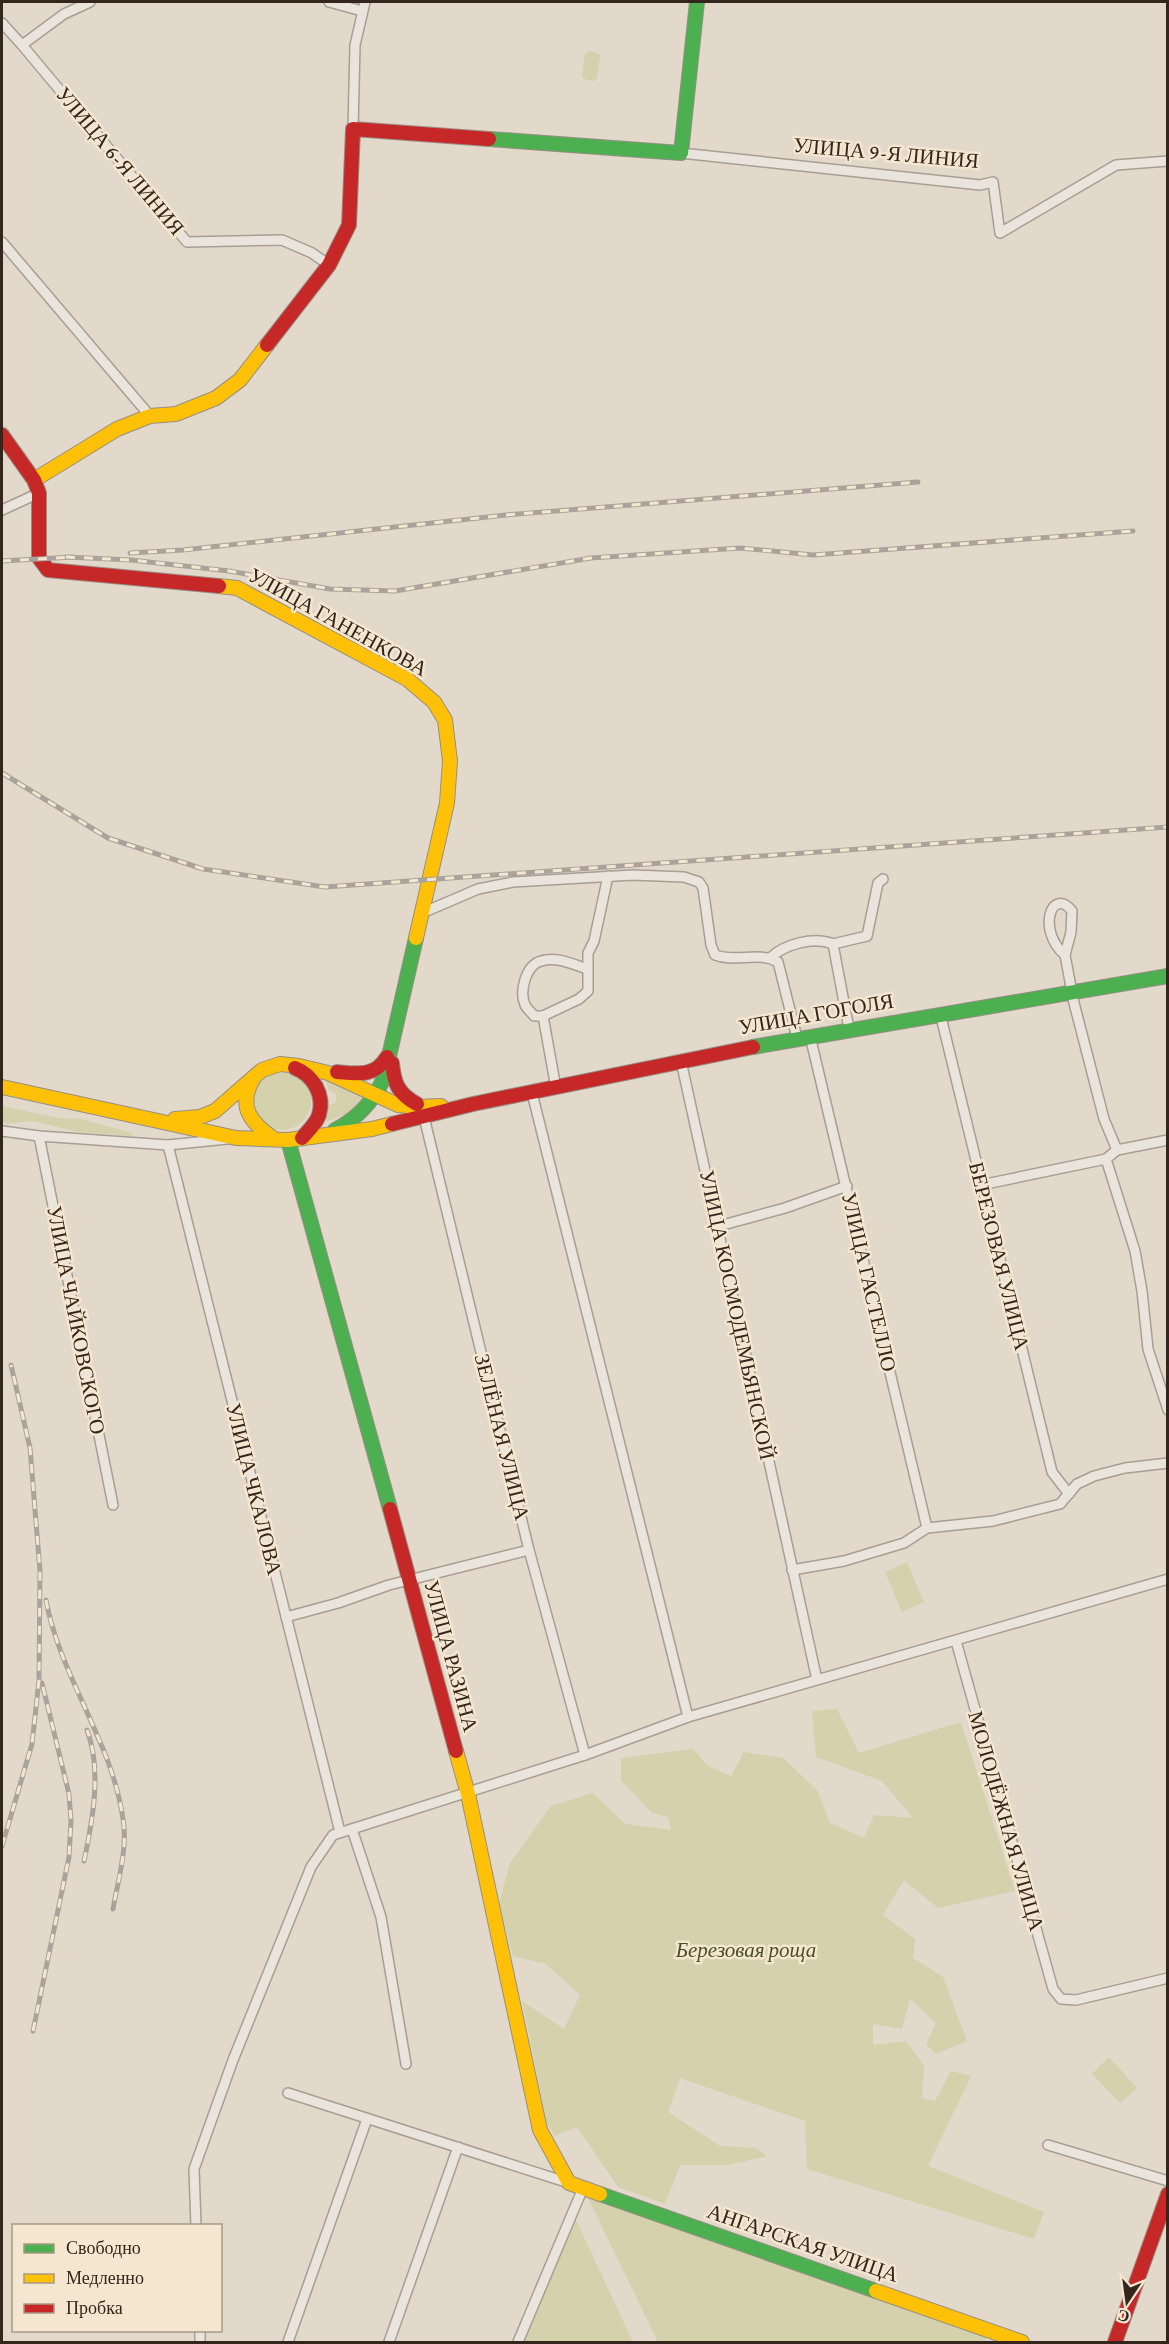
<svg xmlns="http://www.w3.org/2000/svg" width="1169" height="2344" viewBox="0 0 1169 2344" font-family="'Crimson Pro',serif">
<rect width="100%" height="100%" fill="#e2d9ca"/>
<g fill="#d4d1ac">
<polygon points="589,51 598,53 600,56 597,78 594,81 584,79 582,76 585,54"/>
<circle cx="282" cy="1101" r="29"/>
<polygon points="325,1078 363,1095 365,1101 353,1111 326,1122 329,1105 336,1103 336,1094 329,1090"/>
<polygon points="2,1106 59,1118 81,1119 132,1133 132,1136 79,1132 33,1121 7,1124 2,1120"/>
<polygon points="907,1562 924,1602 902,1612 885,1572"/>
<polygon points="837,1709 859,1753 961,1722 1015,1891 938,1908 904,1880 883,1915 915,1939 913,1958 943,1977 967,2041 936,2054 926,2044 936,2023 910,1999 902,2029 873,2024 873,2045 906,2041 924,2066 922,2098 935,2101 951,2071 971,2076 928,2166 1044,2212 1034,2239 807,2169 805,2121 680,2078 668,2112 720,2146 756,2148 767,2156 729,2165 680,2165 665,2204 618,2187 577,2127 555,2136 547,2124 522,2001 564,2029 580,1995 546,1964 513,1956 499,1904 510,1863 551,1806 593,1793 625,1824 671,1830 668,1817 652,1813 621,1780 621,1758 693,1749 708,1766 731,1776 744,1752 783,1758 817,1790 830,1823 864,1838 874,1815 913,1818 882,1781 816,1757 812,1711"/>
<polygon points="1109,2057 1137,2088 1120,2103 1092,2074"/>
<polygon points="588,2198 987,2336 985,2342 658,2342"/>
<polygon points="573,2214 633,2342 523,2342"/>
</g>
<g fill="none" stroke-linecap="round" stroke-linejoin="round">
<defs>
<g id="street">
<polyline points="329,2 362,11"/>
<polyline points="2,23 22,45 187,242 282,240 312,253 329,265"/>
<polyline points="22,45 64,14 90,2"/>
<polyline points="353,129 355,45 365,2"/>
<polyline points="681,153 980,185 993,182 1000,233 1116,165 1168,161"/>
<polyline points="2,242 150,416"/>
<polyline points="2,510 39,493"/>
<path d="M422 913 478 889 513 882 633 875 684 877 699 882 703 888 711 945 715 955C735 963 759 951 778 962L797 1038"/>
<path d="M1065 955C1036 930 1052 886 1072 911L1071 932 1065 955 1074 1003 1104 1119 1117 1150"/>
<path d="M770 958C785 944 814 936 833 944"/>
<polyline points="940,1013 1052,1472 1069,1494"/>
<path d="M543 1016H534C532 1013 527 1009 525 1005 519 991 526 965 541 961 556 956 573 964 587 969"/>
<polyline points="849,1029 833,944 867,936 878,883 883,879"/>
<polyline points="810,1036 927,1528"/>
<polyline points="681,1061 817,1680"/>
<polyline points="556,1088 543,1016 579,999 588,991 588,953 594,941 608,876"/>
<polyline points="532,1093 688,1717"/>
<polyline points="424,1117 529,1550 585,1755"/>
<polyline points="2,1131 39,1136 168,1145 227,1139"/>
<polyline points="39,1136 113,1505"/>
<polyline points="168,1145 340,1832"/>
<polyline points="1106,1159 1135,1251 1142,1291 1148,1349 1168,1410"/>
<polyline points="981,1185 1106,1159 1117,1150 1168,1140"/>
<polyline points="719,1226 785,1208 847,1186"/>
<polyline points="792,1570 844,1561 904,1543 927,1528 993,1521 1060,1504 1077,1484 1094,1476 1125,1468 1168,1463"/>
<polyline points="286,1617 338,1603 389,1585 529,1550"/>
<polyline points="956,1641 1053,1989 1061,1999 1076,2000 1168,1978"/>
<polyline points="352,1829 381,1917 406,2064"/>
<polyline points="288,2093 569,2183"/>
<polyline points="1048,2145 1168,2181"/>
<polyline points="196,2226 194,2169 233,2060 311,1867 333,1835 585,1755 688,1717 1168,1579"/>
<polyline points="200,2330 200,2342"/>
<polyline points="288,2342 367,2119"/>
<polyline points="389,2342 458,2147"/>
<polyline points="518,2342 583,2188"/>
</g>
<g id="fast">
<polyline points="489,139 681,153 697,2"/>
<polyline points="753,1047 1168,976"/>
<path d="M335 1130C358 1118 373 1102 384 1078L416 938"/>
<polyline points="288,1140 390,1509"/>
<polyline points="600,2194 876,2291"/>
</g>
<g id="slow">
<polyline points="34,480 117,429 150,416 176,414 216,398 240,380 267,345"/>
<polyline points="219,586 237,588 407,679 434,702 445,720 450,761 447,803 416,938"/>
<path d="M252 1081C238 1107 251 1123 273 1138"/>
<polyline points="2,1087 236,1138 288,1140 372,1129 392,1124"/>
<polyline points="175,1119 200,1117 215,1111 262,1070 280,1064 299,1066 328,1073 398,1105 418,1107 441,1106"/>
<polyline points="456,1751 468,1794 540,2130 569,2183 600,2194"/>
<polyline points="876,2291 1022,2342"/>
</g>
<g id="jam">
<polyline points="267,345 329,265 349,225 353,129 489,139"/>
<polyline points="2,435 34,480 39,493 39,558 48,570 219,586"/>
<path d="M392 1063C394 1083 398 1094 417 1104"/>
<path d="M295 1068C313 1075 325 1095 319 1115 316 1124 308 1131 302 1138"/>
<path d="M337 1072C358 1074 375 1077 387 1057"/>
<polyline points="392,1124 473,1104 753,1047"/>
<polyline points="390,1509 456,1751"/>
<polyline points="1115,2342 1168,2194"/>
</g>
</defs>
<use href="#street" stroke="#a79e94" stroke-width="12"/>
<use href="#fast" stroke="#978e84" stroke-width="16"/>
<use href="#slow" stroke="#978e84" stroke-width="16"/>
<use href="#jam" stroke="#978e84" stroke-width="16"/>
<use href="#street" stroke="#eae5dc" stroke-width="9"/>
<use href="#fast" stroke="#4caf50" stroke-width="14"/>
<use href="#slow" stroke="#ffc107" stroke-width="14"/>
<use href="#jam" stroke="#c62828" stroke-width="14"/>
<defs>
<g id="rail">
<polyline points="130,553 183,550 506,515 918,482"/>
<polyline points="66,557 131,560 229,571 330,589 395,591 591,558 740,548 813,555 1133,531"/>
<polyline points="2,561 73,557"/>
<polyline points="2,773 108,838 203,869 325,887 1168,827"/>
<path d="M46 1600C60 1677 112 1741 123 1819 128 1848 118 1880 113 1909"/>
<polyline points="2,1846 32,1744 39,1680 40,1571 30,1448 11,1365"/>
<path d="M84 1861C93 1819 102 1770 87 1730"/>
<polyline points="33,2031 69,1857 71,1821 69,1794 42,1683"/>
</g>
</defs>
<use href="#rail" stroke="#aaa39c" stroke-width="5"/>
<use href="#rail" stroke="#f4e6cf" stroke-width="3" stroke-dasharray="9" stroke-linecap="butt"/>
</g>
<g text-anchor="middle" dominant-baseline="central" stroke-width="5" stroke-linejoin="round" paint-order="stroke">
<g font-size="21" fill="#35261d" stroke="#f4e6cf">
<text transform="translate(886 153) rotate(5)">УЛИЦА 9-Я ЛИНИЯ</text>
<text transform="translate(120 161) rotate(50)">УЛИЦА 6-Я ЛИНИЯ</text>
<text transform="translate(338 622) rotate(29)">УЛИЦА ГАНЕНКОВА</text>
<text transform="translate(816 1014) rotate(-10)">УЛИЦА ГОГОЛЯ</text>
<text transform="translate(999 1256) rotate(76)">БЕРЕЗОВАЯ УЛИЦА</text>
<text transform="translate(869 1282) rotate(77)">УЛИЦА ГАСТЕЛЛО</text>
<text transform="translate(737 1315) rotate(78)">УЛИЦА КОСМОДЕМЬЯНСКОЙ</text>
<text transform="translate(76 1320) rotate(79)">УЛИЦА ЧАЙКОВСКОГО</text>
<text transform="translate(502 1437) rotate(76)">ЗЕЛЁНАЯ УЛИЦА</text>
<text transform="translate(254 1489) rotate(76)">УЛИЦА ЧКАЛОВА</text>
<text transform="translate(451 1656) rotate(75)">УЛИЦА РАЗИНА</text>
<text transform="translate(1006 1821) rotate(74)">МОЛОДЁЖНАЯ УЛИЦА</text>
<text transform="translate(803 2243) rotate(19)">АНГАРСКАЯ УЛИЦА</text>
</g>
<g font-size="21" font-style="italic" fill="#4a5124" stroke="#f4e6cf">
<text x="746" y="1950">Березовая роща</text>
</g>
</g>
<rect width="1169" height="2344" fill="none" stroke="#35261d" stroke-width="6"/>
<rect x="12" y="2224" width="210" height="108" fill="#f4e6cf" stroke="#a89988" stroke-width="1.5"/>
<rect x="24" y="2244" width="30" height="9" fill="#4caf50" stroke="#a89988" stroke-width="1.5"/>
<text x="66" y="2254" font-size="18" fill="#35261d">Свободно</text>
<rect x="24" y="2274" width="30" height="9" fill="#ffc107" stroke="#a89988" stroke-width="1.5"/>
<text x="66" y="2284" font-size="18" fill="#35261d">Медленно</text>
<rect x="24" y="2304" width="30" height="9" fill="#c62828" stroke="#a89988" stroke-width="1.5"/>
<text x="66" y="2314" font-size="18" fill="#35261d">Пробка</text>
<g transform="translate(1127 2302) rotate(193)" stroke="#f4e6cf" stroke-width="4.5" paint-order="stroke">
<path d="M0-4.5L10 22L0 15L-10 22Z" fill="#35261d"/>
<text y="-9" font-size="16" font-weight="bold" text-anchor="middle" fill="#35261d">С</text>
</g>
</svg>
